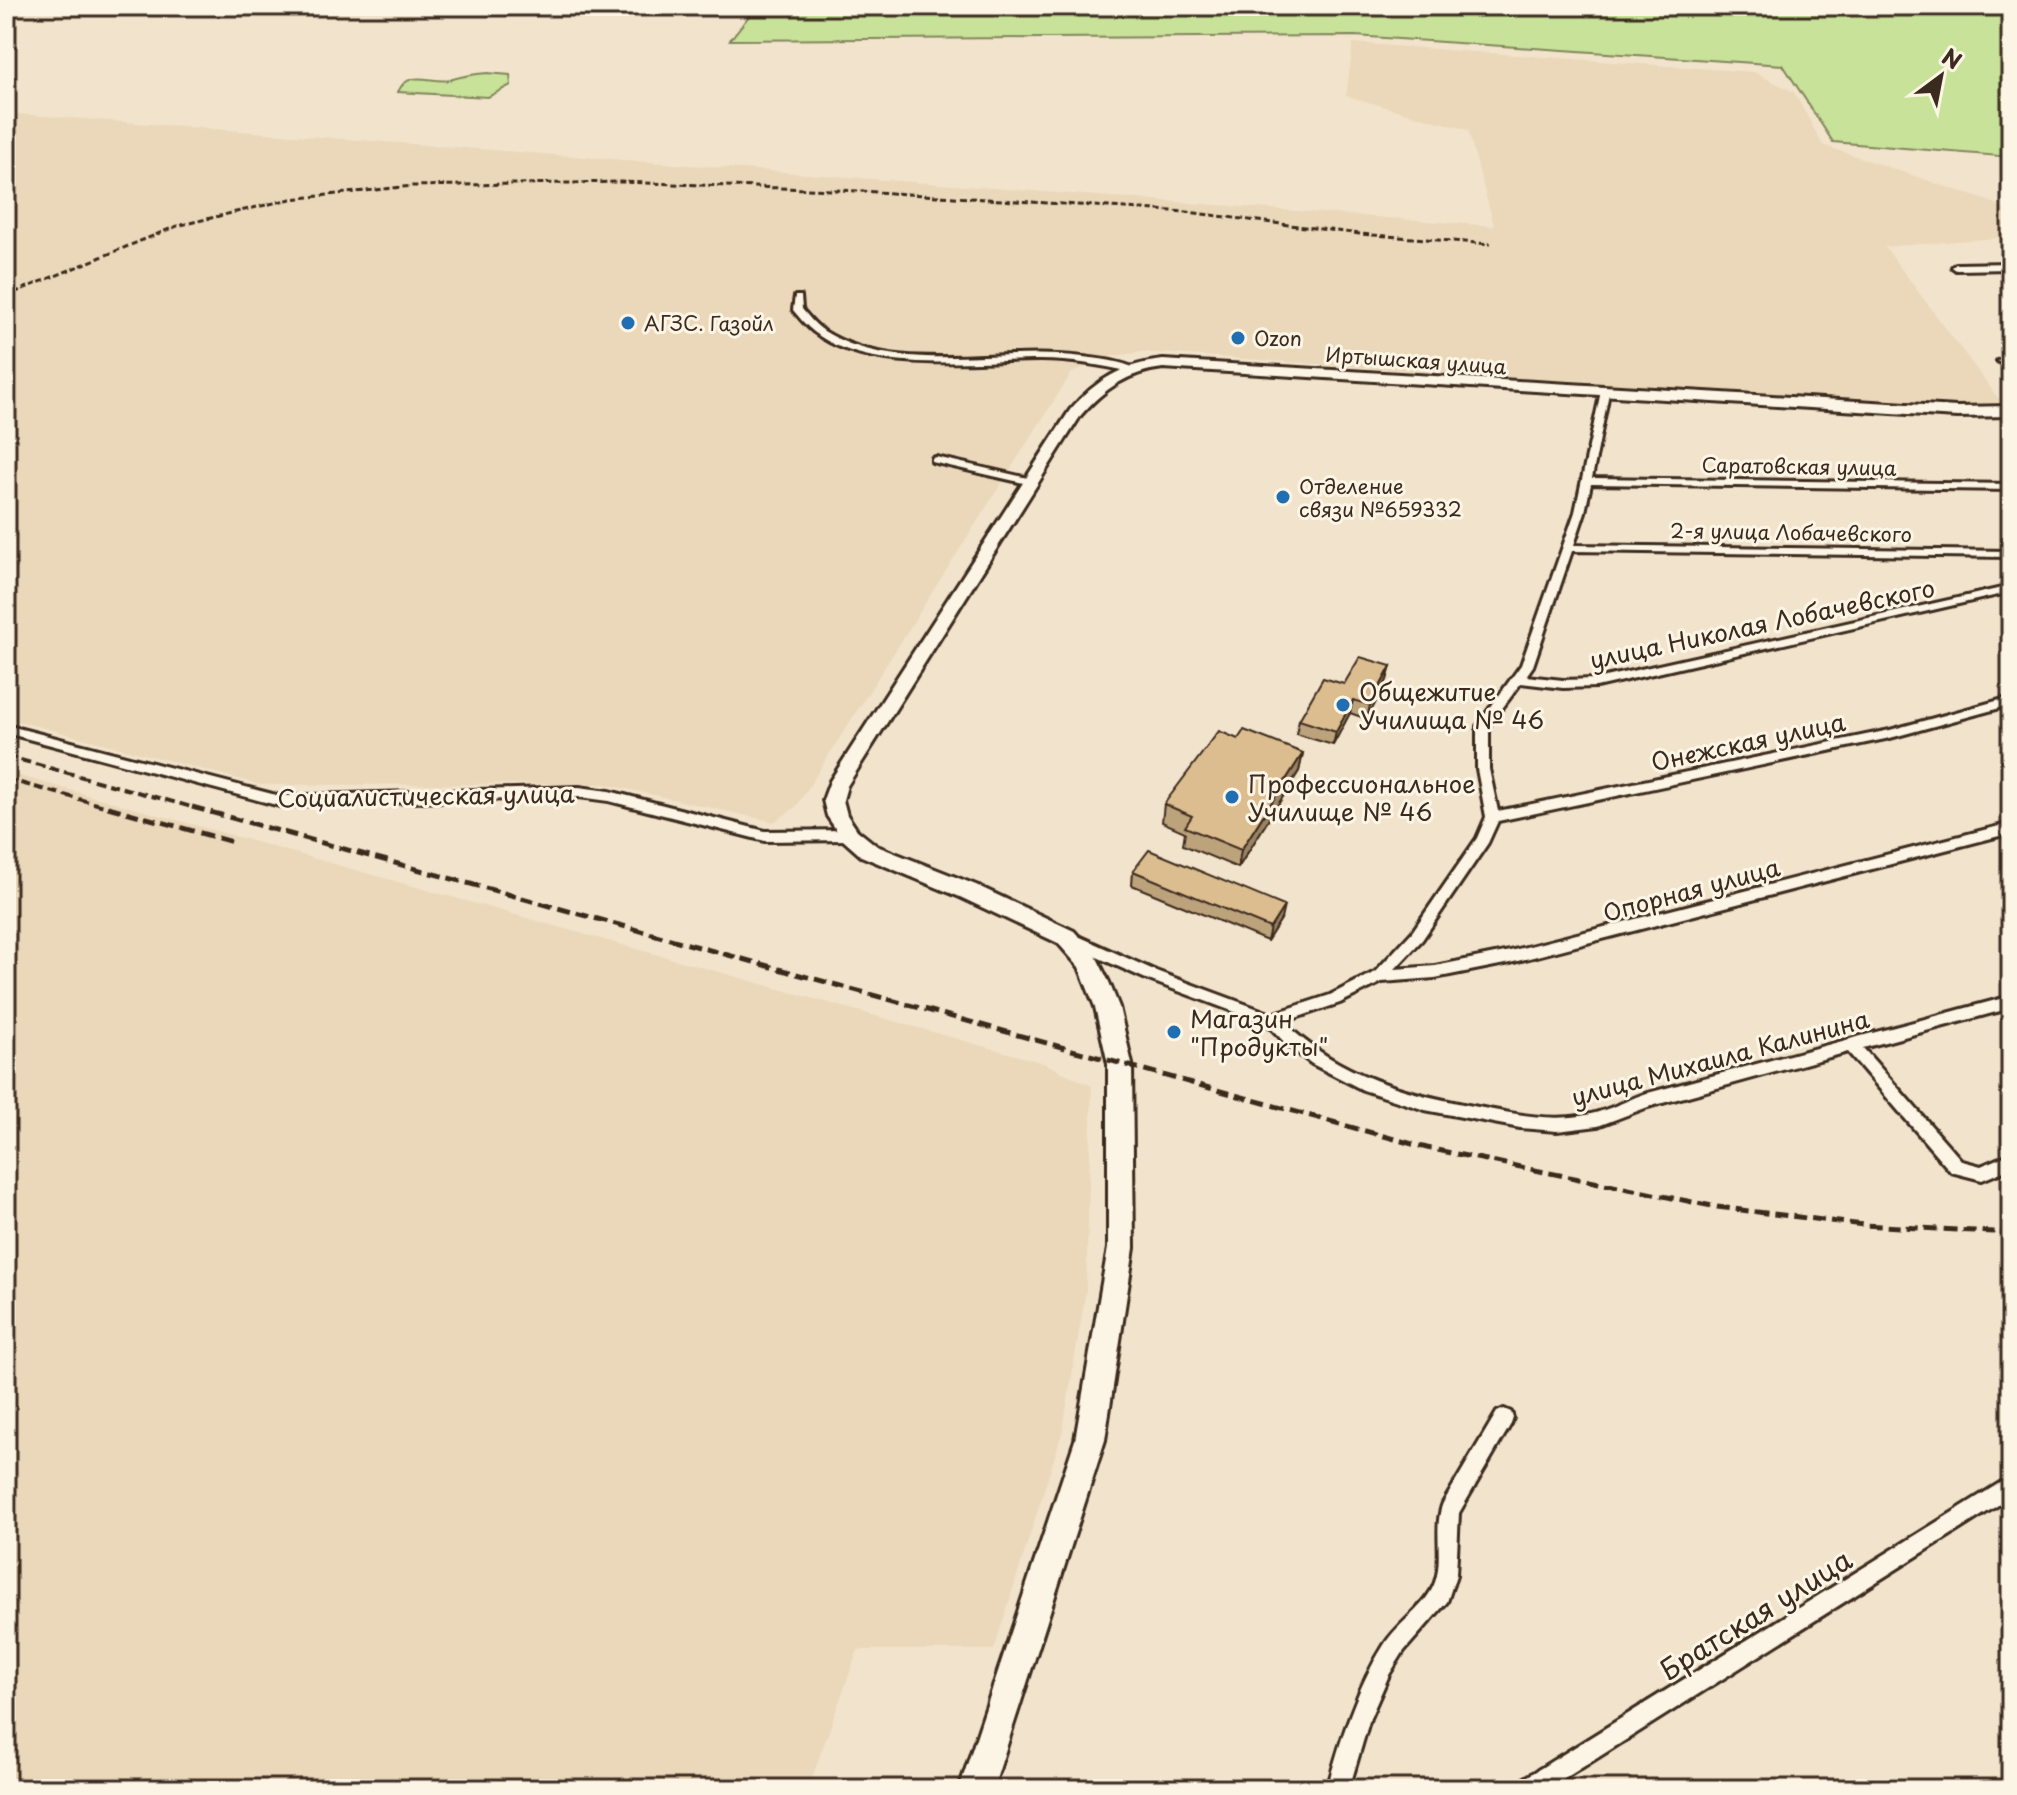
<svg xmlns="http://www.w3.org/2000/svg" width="2017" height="1795" viewBox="0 0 2017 1795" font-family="'Playpen Sans',sans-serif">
<rect width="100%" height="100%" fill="#f2e4cc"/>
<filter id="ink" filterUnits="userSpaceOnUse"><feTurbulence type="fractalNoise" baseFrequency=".0125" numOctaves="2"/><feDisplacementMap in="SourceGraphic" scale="16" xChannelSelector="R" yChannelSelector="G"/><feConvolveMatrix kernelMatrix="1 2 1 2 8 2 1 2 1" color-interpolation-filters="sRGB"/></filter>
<g filter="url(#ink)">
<g fill="#ebd8ba">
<polygon points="1353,43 1754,72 1794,92 1823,145 1995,203 2011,217 2011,237 1885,247 2001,402 1943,407 1142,352 1103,358 1071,374 796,807 774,822 604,784 261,785 6,718 6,113 1494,226 1468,130 1346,96"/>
<polygon points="6,772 1044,1063 1092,1086 1086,1290 1063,1430 994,1650 858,1650 808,1789 6,1789"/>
</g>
<g fill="#c8e299" stroke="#82865c" stroke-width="2">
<polygon points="757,6 2011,6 2011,157 1833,142 1783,65 1355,36 730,40"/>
<path d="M487 73 510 75 511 85 488 97 398 92C409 68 433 84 449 80 462 76 473 74 487 73Z"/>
</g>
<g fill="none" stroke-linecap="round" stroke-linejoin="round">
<defs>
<g id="street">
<polygon points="2011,263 2011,269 1956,270 1952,267 1956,264"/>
<path d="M795 296H801L802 309C808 316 815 325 824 331 896 377 1001 346 1083 357 1099 359 1122 361 1136 369L1131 372C1101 365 1071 360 1040 360 976 360 867 375 814 332 806 326 799 317 793 310Z"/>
<polygon points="2011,357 2011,363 2002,364 1997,361"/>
<path d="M1601 391 1609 393 1592 478 2011 484V490L1591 484 1585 512 1574 545 2011 551V557L1572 551 1533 666 1526 676 1563 680 1596 679 2011 586V592L1596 687 1563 688 1521 683 1489 726V769L1498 811 1890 730 2011 697V705L1890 738 1498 821 1488 843 1422 940 1395 969 1435 966 1510 951 2011 823V833L1510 963 1435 978 1382 982 1340 1003 1284 1022C1339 1077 1409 1094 1483 1108 1515 1114 1548 1121 1580 1116 1604 1113 1622 1102 1644 1094L2011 996V1008L1863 1048 1962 1161 1981 1166 2011 1153V1168L1982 1180 1951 1172 1848 1052 1648 1107 1598 1126 1557 1131 1520 1128 1425 1110 1363 1090 1312 1064 1288 1046 1267 1024 1146 979 1068 944 1066 940 1068 936H1078L1156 971 1272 1014 1330 995 1375 972 1412 932 1477 838 1486 817 1477 769V726L1521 665 1575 512Z"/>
<polygon points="936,457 1032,479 1037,482 1032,485 932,462 932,458"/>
<polygon points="6,725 280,796 579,787 609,791 765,831 850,830 857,835 850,840 765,841 609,801 579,797 280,806 6,733"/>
<path d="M1504 1409 1511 1412 1513 1418 1511 1424 1459 1513 1456 1575 1447 1602 1404 1651 1389 1675 1370 1718 1349 1789H1327C1341 1739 1356 1689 1384 1645 1397 1624 1421 1610 1432 1589 1446 1563 1432 1530 1443 1503L1497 1412Z"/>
<polygon points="2011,1476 2011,1497 1548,1789 1517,1789 1520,1781"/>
</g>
<path id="secondary" d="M1163 360 1957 407 2011 406V416L1957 417 1163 368C1128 372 1104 389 1081 415L847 786 843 800 847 815 857 830 877 846 976 885 1074 931 1096 956 1109 982 1119 1007 1132 1064 1134 1248 1105 1440 993 1789H959L1075 1440 1108 1248V1064L1095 1007 1079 967 1058 943 960 897 861 856 843 840 827 816 823 800 830 781 1070 410C1096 380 1123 364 1163 360Z"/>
</defs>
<use href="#street" stroke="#3b2a1e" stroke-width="6"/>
<use href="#secondary" stroke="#3b2a1e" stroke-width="6"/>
<use href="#street" fill="#fcf5e5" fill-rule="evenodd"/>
<use href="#secondary" fill="#fcf5e5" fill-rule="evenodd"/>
<polyline stroke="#3b2a1e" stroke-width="3" stroke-dasharray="6 3" stroke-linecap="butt" points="6,296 177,226 291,199 412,186 621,182 861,191 1187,212 1360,234 1491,244"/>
<g stroke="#3b2a1e" stroke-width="4" stroke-dasharray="10 5" stroke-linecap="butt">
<polyline points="6,756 199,809"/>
<polyline points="6,779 115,809"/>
</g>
<g stroke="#3b2a1e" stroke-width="5" stroke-dasharray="13 6" stroke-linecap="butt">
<polyline points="108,807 236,843"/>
<polyline points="192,807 1427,1148 1717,1207 1863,1225 2011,1233"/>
</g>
</g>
<g fill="#bda37c" stroke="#3b2a1e" stroke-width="2">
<polygon points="1391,666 1387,680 1367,719 1350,713 1333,745 1296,734 1299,720 1344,684"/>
<polygon points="1238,739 1303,753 1299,771 1238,868 1183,845 1185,832 1162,822 1164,804"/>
<polygon points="1133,871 1281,919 1267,941 1132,885"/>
</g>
<g fill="#9a8465" stroke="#3b2a1e" stroke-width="2">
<polygon points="1391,666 1387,680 1367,719 1370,705"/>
<polygon points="1353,700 1350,713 1333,745 1336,732"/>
<polygon points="1303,753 1299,771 1238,868 1241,850"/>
<polygon points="1284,906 1281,919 1267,941 1270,928"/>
</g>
<g fill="#dcbd90" stroke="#3b2a1e" stroke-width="2">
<polygon points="1360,657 1391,666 1370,705 1353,700 1336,732 1299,720 1323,678 1344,684"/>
<polygon points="1244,730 1303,753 1241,850 1185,827 1192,816 1164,804 1219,731 1238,739"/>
<polygon points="1149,850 1284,906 1270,928 1133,871"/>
</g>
</g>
<g fill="#1f6fb2" stroke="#fcf5e5" stroke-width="3">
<circle cx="628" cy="323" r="8"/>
<circle cx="1238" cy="338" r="8"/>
<circle cx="1283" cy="497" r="8"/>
<circle cx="1343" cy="705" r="8"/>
<circle cx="1232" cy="797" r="8"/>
<circle cx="1174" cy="1032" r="8"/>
</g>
<g text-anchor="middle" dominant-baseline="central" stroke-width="6" stroke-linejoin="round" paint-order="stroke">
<g font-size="20" fill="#3b2a1e" stroke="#fcf5e5" text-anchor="start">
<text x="644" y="323">АГЗС. Газойл</text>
<text x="1254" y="338">Ozon</text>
<text x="1299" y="486">Отделение<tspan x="1299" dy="23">связи №659332</tspan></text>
</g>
<g font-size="20" fill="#3b2a1e" stroke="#fcf5e5">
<text transform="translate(1416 360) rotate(4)">Иртышская улица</text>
<text transform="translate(1799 466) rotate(1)">Саратовская улица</text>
<text transform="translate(1791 532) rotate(1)">2-я улица Лобачевского</text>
</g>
<g font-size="24" fill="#3b2a1e" stroke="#fcf5e5">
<text transform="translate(1762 623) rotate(-12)">улица Николая Лобачевского</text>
<text transform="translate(1748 741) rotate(-12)">Онежская улица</text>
<text transform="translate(426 795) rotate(-1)">Социалистическая улица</text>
<text transform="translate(1691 889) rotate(-15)">Опорная улица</text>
<text transform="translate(1720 1057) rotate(-15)">улица Михаила Калинина</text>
</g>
<g font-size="24" fill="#3b2a1e" stroke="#fcf5e5" text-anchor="start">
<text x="1359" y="691">Общежитие<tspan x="1359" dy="28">Училища № 46</tspan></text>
<text x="1248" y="783">Профессиональное<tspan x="1248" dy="28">Училище № 46</tspan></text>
<text x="1190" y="1018">Магазин<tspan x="1190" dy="28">"Продукты"</tspan></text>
</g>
<g font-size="28" fill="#3b2a1e" stroke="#fcf5e5">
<text transform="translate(1755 1614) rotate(-32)">Братская улица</text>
</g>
</g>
<rect width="2017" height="1795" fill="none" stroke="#fcf5e5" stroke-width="32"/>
<rect x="16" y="16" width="1985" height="1763" fill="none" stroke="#3b2a1e" stroke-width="3" filter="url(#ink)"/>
<g transform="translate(1941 76) rotate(32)" stroke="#fcf5e5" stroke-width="6" paint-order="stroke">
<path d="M0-6L14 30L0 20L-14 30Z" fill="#3b2a1e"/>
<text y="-12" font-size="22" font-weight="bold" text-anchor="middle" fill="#3b2a1e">N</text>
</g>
</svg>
